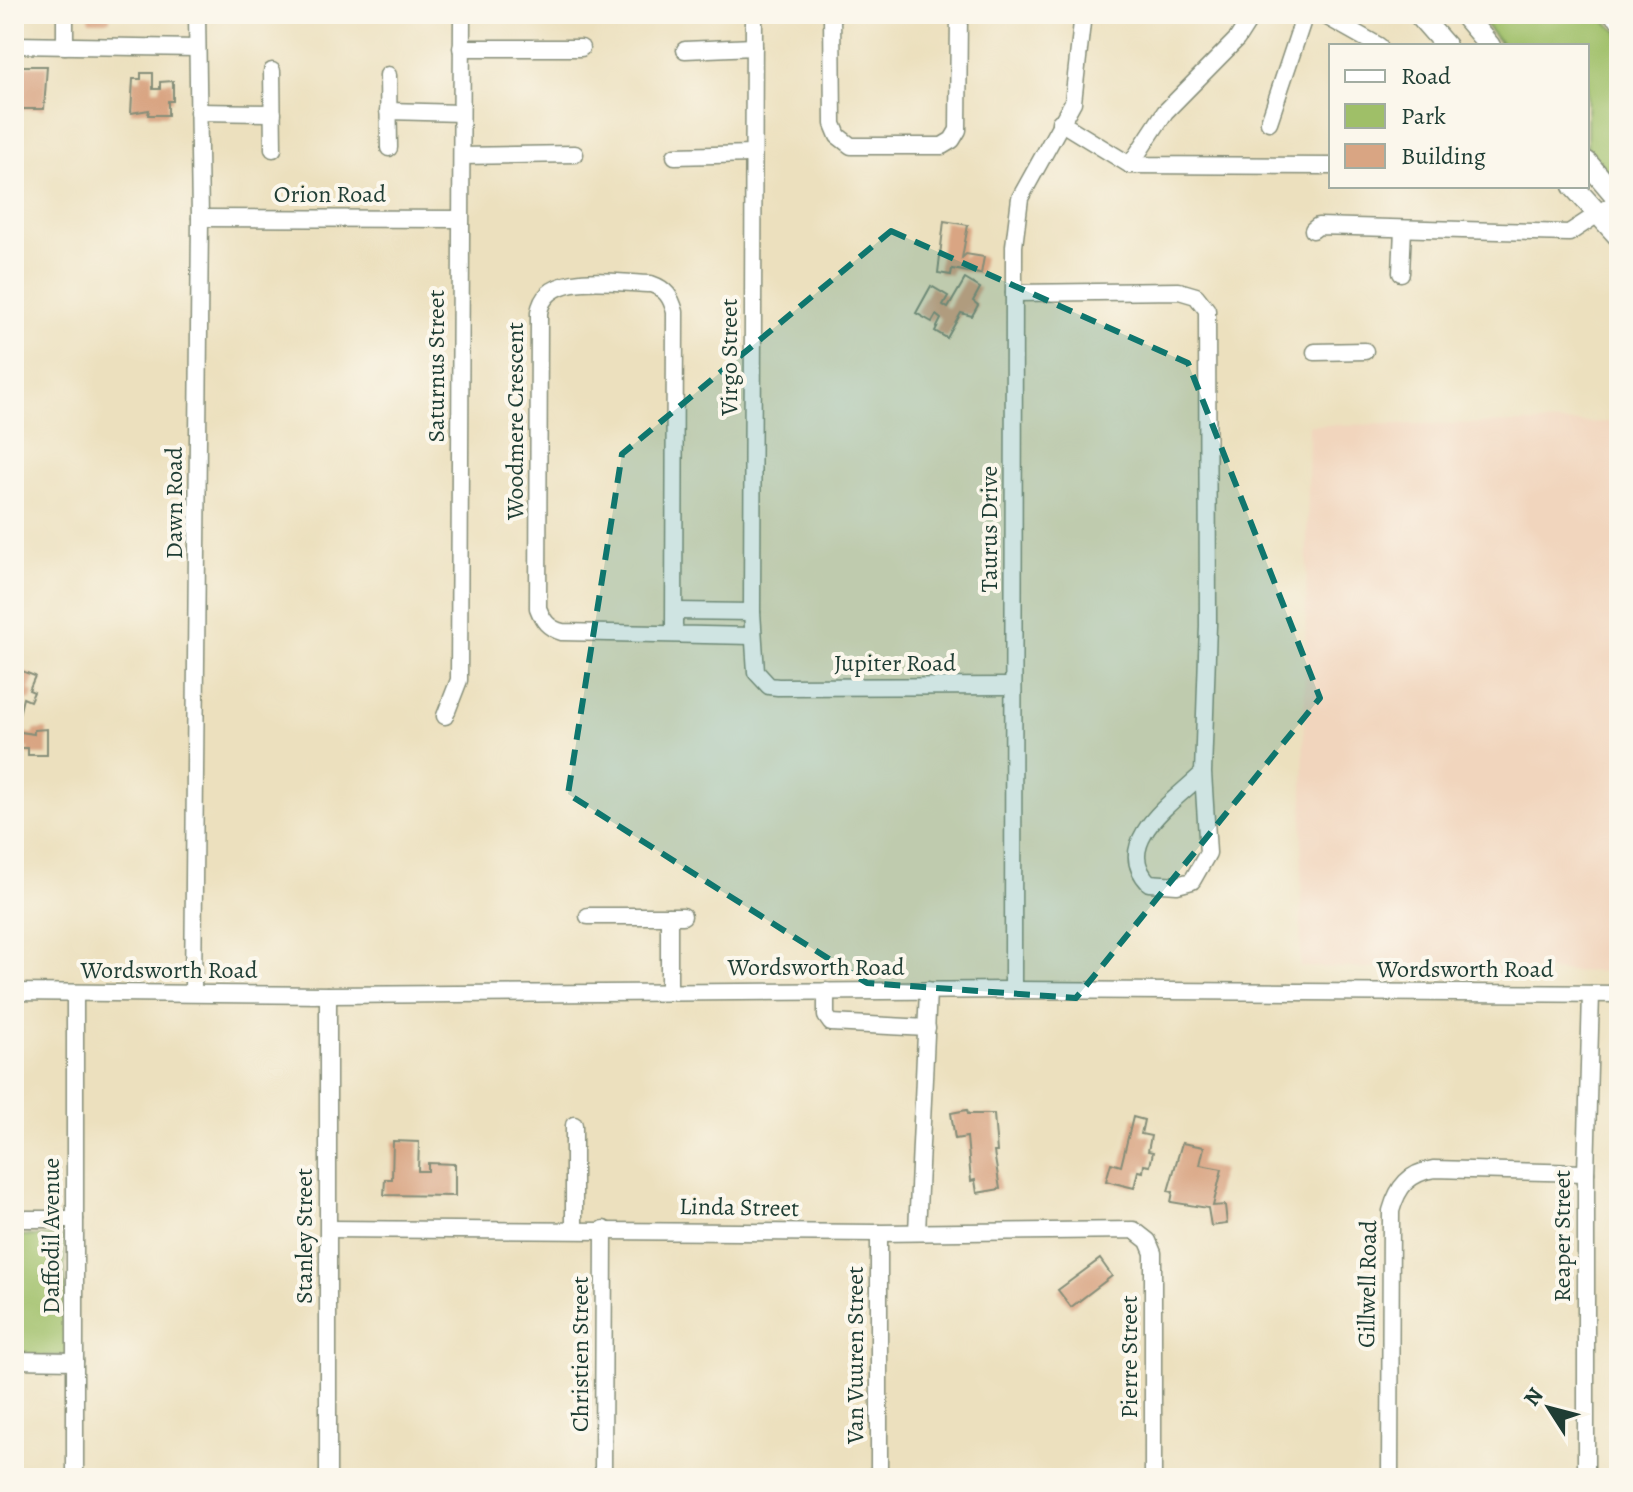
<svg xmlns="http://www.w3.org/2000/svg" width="1633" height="1492" viewBox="0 0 1633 1492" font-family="Alegreya,serif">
<rect width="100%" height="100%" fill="#fbf7ec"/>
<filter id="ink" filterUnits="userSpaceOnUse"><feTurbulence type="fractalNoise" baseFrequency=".0125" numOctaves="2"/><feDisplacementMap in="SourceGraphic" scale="16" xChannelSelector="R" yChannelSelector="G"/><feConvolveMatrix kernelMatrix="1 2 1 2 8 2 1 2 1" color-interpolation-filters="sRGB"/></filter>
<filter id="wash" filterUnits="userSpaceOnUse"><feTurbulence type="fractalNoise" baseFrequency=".006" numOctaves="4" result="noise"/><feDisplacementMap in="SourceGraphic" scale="32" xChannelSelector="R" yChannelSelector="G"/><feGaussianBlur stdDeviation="1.8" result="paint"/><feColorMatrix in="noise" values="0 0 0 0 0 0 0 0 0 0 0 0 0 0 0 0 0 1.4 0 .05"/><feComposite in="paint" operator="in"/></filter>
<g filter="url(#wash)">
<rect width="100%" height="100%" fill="#ece0be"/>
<polygon fill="#f1d5bd" points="1619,422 1619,972 1300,967 1309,425"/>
<g fill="#9fbf68" stroke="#5f7e4e" stroke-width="2">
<polygon points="1476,14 1595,14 1619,32 1619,186 1587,148 1587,46 1503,46"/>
<polygon points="14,1235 64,1237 68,1356 14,1356"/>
</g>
<g id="blocks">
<g fill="#d9a583">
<rect x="89" y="14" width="21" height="7"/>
<polygon points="14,66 47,66 44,109 14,109"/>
<polygon points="141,73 153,73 153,89 160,89 160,82 173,81 173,101 168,101 168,115 148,115 149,110 131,113 133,79 141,79"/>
<polygon points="944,221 968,225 962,258 966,254 984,257 981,274 952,269 951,275 938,273"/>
<polygon points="965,279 980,288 973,301 978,305 972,316 961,313 947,338 935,331 941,319 936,315 932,322 916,313 931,286 948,296 943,305 948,308"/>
<polygon points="14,611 21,612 21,623 14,623"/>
<polygon points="14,668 35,676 29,690 34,692 30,701 23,698 19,715 14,713"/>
<polygon points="47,729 47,755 28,755 28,748 14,748 14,731 34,734 34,730"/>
<polygon points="14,764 18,764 18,787 14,786"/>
<polygon points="967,1110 968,1114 994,1114 997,1152 994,1152 1000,1189 977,1193 975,1180 971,1181 967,1137 955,1139 951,1113"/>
<polygon points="1133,1117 1144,1120 1141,1134 1151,1136 1148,1151 1153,1152 1150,1166 1144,1165 1143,1172 1138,1171 1134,1188 1106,1181 1111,1163 1121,1166"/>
<polygon points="393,1141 419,1142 418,1171 428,1171 428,1163 455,1164 455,1196 384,1195 385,1179 392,1179"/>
<polygon points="1182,1143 1204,1147 1200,1165 1222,1169 1213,1206 1225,1205 1227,1224 1211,1226 1208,1208 1171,1202 1173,1192 1168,1191"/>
<polygon points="1100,1259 1112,1276 1071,1307 1058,1290"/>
</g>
</g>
</g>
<g filter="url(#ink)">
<use href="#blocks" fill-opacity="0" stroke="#868e79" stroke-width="2"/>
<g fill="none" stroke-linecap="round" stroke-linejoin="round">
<defs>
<g id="minor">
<polyline points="754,14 752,612 756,672 769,686 778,687 1012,686"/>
<polyline points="832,14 833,124 838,136 851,146 942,146 952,140 958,130 959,14"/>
<polyline points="1322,14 1379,46"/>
<polyline points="1611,14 1619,20"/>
<polyline points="14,45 197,48"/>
<polyline points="65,46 65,14"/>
<polyline points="461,48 581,48"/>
<polyline points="685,50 754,47"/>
<polyline points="272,71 273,149"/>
<polyline points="388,75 389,148"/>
<polyline points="388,111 461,113"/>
<polyline points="198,112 273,113"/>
<polyline points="1060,122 1130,165 1331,166"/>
<polyline points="1269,122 1305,14"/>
<polyline points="462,156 575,154"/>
<polyline points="675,156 753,154"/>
<polyline points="1130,165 1165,112 1237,39 1253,14"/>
<polyline points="200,218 460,219"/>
<polyline points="1313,230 1318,226 1569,233 1619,200"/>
<polyline points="1401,273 1403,229"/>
<path d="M1014 293 1179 291 1196 296 1207 310 1208 625 1203 773 1208 853 1192 881 1177 885 1149 883C1110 842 1176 800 1203 773"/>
<polyline points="1315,352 1365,351"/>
<polyline points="675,611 752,612"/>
<path d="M674 632 675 312C671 297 666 289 651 284 618 284 545 268 539 313L538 608C543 621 548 628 562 632L752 636"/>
<polyline points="445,716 459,680 462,14"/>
<polyline points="588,916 683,916"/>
<polyline points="669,916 669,992"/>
<polyline points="1013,990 1014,246 1020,198 1073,102 1083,14"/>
<polyline points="826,991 826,1016 831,1023 927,1028"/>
<polyline points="14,992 328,995 1013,990 1619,994"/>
<polyline points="193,992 200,218 197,14"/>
<polyline points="75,994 75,1478"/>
<polyline points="328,995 328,1478"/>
<polyline points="14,1219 75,1219"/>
<polyline points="574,1228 574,1125"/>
<polyline points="329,1229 879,1233 1134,1230 1148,1241 1153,1253 1153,1478"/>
<polyline points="917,1232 928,990"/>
<polyline points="879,1233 879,1478"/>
<polyline points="14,1360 75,1361"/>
<polyline points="603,1478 604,1229"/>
<path d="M1390 1478 1391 1211C1398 1186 1409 1173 1434 1169L1586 1173"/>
<polyline points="1586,1478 1586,1173 1591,994"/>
</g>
<g id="major">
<polyline points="1418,14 1446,46"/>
<polyline points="1463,14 1490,46"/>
<polyline points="1587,162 1619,200"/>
<polyline points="1573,186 1619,237"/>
</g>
</defs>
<use href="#minor" stroke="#868e79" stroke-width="19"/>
<use href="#major" stroke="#868e79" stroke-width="23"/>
<use href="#minor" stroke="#fff" stroke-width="16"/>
<use href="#major" stroke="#fff" stroke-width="20"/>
</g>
</g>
<path fill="#0f766e" fill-opacity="0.2" stroke="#0f766e" stroke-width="6" stroke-dasharray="16 10" stroke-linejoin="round" d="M891 231 1188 363 1320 698 1076 998 867 983 568 794 622 454Z"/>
<g text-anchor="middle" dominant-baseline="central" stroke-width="8" stroke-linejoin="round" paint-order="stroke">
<g font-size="24" fill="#1f3d34" stroke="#fbf7ec">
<text x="330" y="194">Orion Road</text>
<text transform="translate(729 357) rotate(-90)">Virgo Street</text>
<text transform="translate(436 366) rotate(-90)">Saturnus Street</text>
<text transform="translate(515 421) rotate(-90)">Woodmere Crescent</text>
<text transform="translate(174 503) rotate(-90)">Dawn Road</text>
<text transform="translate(989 529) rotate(-90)">Taurus Drive</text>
<text x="895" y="663">Jupiter Road</text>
<text x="816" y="967">Wordsworth Road</text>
<text x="1465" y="969">Wordsworth Road</text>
<text x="169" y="970">Wordsworth Road</text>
<text transform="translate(739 1207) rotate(1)">Linda Street</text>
<text transform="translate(51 1236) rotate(-90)">Daffodil Avenue</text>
<text transform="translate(304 1236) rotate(-90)">Stanley Street</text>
<text transform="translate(1562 1236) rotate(-90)">Reaper Street</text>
<text transform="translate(1367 1284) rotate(-89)">Gillwell Road</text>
<text transform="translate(580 1354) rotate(-90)">Christien Street</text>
<text transform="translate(855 1355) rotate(-90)">Van Vuuren Street</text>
<text transform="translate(1129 1357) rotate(-90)">Pierre Street</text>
</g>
</g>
<rect width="1633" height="1492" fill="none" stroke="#fbf7ec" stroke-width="48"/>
<rect x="1329" y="44" width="260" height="144" fill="#fbf7ec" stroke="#a3ada2" stroke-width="2"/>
<rect x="1345" y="70" width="40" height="12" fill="#ffffff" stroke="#a3ada2" stroke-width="2"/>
<text x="1401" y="84" font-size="24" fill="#1f3d34">Road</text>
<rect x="1345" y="104" width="40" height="24" fill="#9fbf68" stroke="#a3ada2" stroke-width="2"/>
<text x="1401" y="124" font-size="24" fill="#1f3d34">Park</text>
<rect x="1345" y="144" width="40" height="24" fill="#d9a583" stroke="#a3ada2" stroke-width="2"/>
<text x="1401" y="164" font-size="24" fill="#1f3d34">Building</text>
<g transform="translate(1549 1408) rotate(306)" stroke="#fbf7ec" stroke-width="6" paint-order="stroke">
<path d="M0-6L14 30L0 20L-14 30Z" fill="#1f3d34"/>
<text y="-12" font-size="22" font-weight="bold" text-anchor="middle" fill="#1f3d34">N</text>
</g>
</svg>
